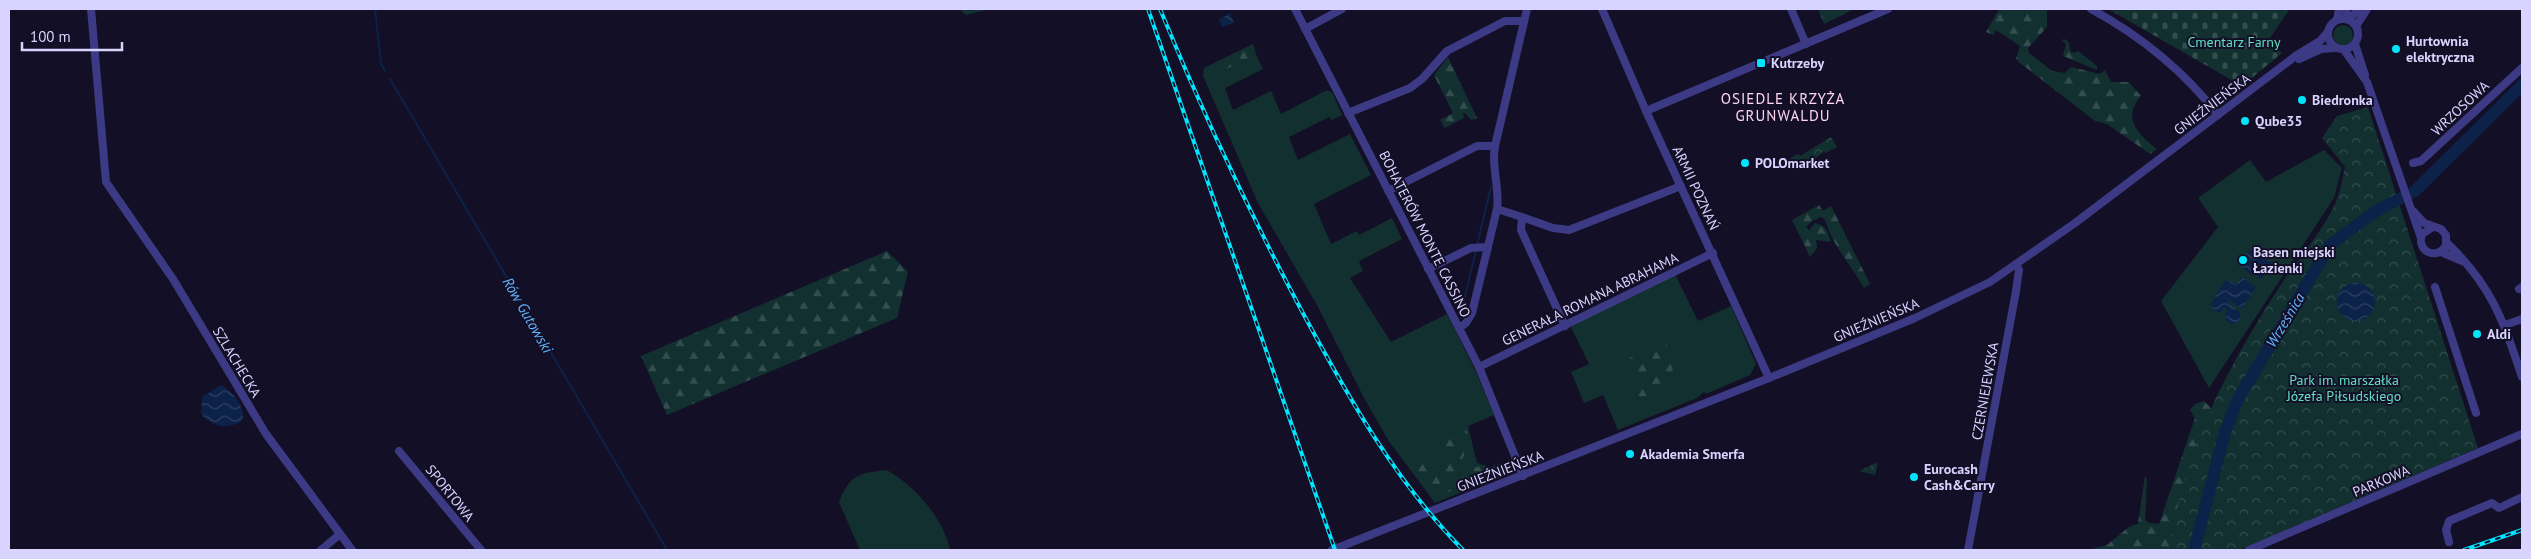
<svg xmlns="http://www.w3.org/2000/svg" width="2531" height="559" viewBox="0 0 2531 559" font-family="'PT Sans',sans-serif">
<defs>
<pattern id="forest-firs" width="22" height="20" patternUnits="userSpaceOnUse" patternTransform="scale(1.25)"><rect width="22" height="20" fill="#12302f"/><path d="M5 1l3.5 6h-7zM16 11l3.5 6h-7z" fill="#344d4e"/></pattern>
<pattern id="cemetery-stones" width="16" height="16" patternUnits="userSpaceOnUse" patternTransform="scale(1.25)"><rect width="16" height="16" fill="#12302f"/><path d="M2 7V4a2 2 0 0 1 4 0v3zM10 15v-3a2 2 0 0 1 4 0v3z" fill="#344d4e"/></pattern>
<pattern id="park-crowns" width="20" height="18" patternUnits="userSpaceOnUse" patternTransform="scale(1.25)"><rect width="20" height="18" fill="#12302f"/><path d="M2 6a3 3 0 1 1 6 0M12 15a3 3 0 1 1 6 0" fill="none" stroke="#344d4e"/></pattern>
<pattern id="water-waves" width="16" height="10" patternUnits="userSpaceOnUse" patternTransform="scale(1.25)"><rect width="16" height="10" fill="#0c2248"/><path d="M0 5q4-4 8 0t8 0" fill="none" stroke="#2f4163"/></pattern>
</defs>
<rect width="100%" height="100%" fill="#130f26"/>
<g fill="#12302f">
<circle cx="2343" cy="35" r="10"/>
<polygon points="1256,54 1263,69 1225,88 1233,110 1271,91 1281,114 1327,90 1332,92 1342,115 1332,120 1329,117 1289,137 1298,160 1350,134 1371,175 1314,204 1331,244 1357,231 1359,235 1392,218 1402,239 1359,261 1363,271 1350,278 1391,342 1447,314 1476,372 1494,415 1468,426 1477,463 1491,467 1512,459 1514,471 1435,503 1388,440 1364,398 1318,307 1258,203 1203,76 1204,68 1212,64 1218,73"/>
<polygon points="2324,150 2342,168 2334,198 2209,388 2161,301 2218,227 2198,198 2250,160 2266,182"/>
<polygon points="1675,274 1698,321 1731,306 1756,364 1750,375 1706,394 1704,392 1697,398 1618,430 1603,395 1584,403 1571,372 1589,364 1570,325"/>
<path d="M887 470C915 486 944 519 950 550H860L839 502C850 474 860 473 887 470Z"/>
</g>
<g fill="url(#forest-firs)">
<polygon points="959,9 990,9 966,15"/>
<path d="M1999 9H2047V27L2028 48 2029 53 2052 71 2065 73 2071 67 2100 74 2105 70 2111 82H2129L2141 96C2121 118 2139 135 2157 149L2150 154 2107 124 2095 121 2020 63 2016 59 2020 46 1996 30 1993 35 1986 32Z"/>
<polygon points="2064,39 2068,41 2071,52 2075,53 2078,51 2097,66 2097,70 2063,56 2066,44 2062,40"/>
<polygon points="1253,44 1256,54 1217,74 1212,64"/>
<polygon points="1448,57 1477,118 1471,120 1466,114 1463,113 1464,118 1445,128 1440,120 1453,113 1434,75"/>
<path d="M1819 205 1823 211 1831 206 1870 284 1864 288C1851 264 1833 247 1825 220L1821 217 1812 221 1806 227 1809 230 1815 223C1826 225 1828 232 1831 242L1816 240 1817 248 1810 257 1792 220Z"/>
<polygon points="887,251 908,272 897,318 667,415 641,356"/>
<polygon points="1666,341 1675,380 1665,394 1641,406 1638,391 1621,364 1655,342"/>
<polygon points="2204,401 2214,411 2181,550 2088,550 2107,545 2130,526 2138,524 2145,476 2147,479 2145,520 2150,523 2159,524 2195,418 2190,410 2195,404"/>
<polygon points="1465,428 1468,432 1470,448 1465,451 1462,461 1473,468 1481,466 1489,469 1486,478 1440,495 1428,491 1415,470 1419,456 1427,451 1436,471 1439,470 1442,432 1459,446 1465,443"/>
</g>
<polygon fill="url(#cemetery-stones)" points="2108,9 2286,9 2289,10 2268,41 2282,53 2242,86"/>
<g fill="url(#park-crowns)">
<polygon points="1818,9 1852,9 1852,10 1824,24"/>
<path d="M2368 107 2478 448 2239 550H2170C2181 455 2227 368 2278 289 2296 261 2321 234 2335 204 2340 193 2342 179 2345 167L2322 138 2337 116Z"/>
<polygon points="1831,137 1837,147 1825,153 1824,151 1815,159 1804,162 1804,164 1793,171 1787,160 1798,154 1800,156"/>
<polygon points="1878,462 1875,475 1859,471"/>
</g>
<g fill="url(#water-waves)">
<polygon points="1230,13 1234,23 1222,27 1219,20"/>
<polygon points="2249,249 2272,263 2261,280 2257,277 2258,275 2253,272 2251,275 2239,265"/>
<polygon points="2241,277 2256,287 2242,309 2228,300 2227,302 2241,313 2239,321 2231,324 2225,319 2227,308 2225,307 2220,313 2213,310 2211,304 2226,279 2236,285"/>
<circle cx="2356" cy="302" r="19"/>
<path d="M221 385C232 391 247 408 242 421 226 430 213 427 201 414L202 397Z"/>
</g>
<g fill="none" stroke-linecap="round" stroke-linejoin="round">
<g stroke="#0c2248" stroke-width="2">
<polyline points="375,9 381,63 385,71"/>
<polyline points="390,79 667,550"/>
<polyline points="1477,245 1491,187"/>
<polyline points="1461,313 1476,250"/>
</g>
<polyline stroke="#0c2248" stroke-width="12" points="2194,550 2225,432 2238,399 2330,245 2376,211 2415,191 2522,85"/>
<g stroke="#3d3a85" stroke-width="8">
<polyline points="91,9 106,182 173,279 266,434 352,550"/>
<polyline points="1295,9 1479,367 1523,476"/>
<polyline points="1602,9 1646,111 1769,378"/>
<polyline points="1791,9 1806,44"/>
<path d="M2091 9C2141 36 2183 70 2218 115"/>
<polyline points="2346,9 2347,19"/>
<circle cx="2343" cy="34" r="15"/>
<polyline points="2349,19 2359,9"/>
<polyline points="2337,20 2339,9"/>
<polyline points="2356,26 2367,9"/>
<polyline points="1305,29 1342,9"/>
<polyline points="2355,44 2365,75"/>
<polyline points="2344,50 2367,82 2421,238"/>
<polyline points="2299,59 2321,49 2335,48"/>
<polyline points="1646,111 1888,9"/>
<polyline points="1348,113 1410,88 1422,79 1447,51 1505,21 1524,21"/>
<path d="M1495 146C1491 167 1500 188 1497 209L1522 217 1521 230 1565 326"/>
<polyline points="2413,163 2421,161 2522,68"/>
<polyline points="1388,191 1477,146 1495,146 1527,9"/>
<path d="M2413 211 2424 223 2441 229 2446 235V246C2436 261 2416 251 2422 234L2433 227"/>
<polyline points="1522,217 1553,228 1569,230 1681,186"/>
<path d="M2447 243C2492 286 2503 320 2522 377"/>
<polyline points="2441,252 2462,261"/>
<polyline points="1428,269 1471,248 1488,247"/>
<polyline points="2435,287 2476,413"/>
<polyline points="2519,289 2522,287"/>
<polyline points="2505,325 2522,319"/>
<polyline points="1459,328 1466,323 1472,313 1497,209"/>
<polyline points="1479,367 1713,253"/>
<polyline points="399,451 481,550"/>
<polyline points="2449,542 2446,530 2449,521 2492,503 2499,508 2522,497"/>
<polyline points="321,550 340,534"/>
<polyline points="1332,550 1769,378 1915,318 1990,282 2075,223 2297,55 2320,41 2327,33"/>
<polyline points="1968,550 2016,291 2019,270 2017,266"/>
<polyline points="2249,550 2522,434"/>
</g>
<defs>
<g id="rail">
<polyline points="1148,9 1335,550"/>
<path d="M1160 9C1203 114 1251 216 1305 317 1350 400 1396 482 1463 550"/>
<polyline points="2464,550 2522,530"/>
</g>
</defs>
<use href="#rail" stroke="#00e5ff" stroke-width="4"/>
<use href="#rail" stroke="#130f26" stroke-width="2" stroke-dasharray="5.5" stroke-linecap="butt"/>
</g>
<g fill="#00e5ff" stroke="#130f26" stroke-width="2">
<circle cx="2396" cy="49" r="5"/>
<rect x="1756" y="58" width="10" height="10" rx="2.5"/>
<circle cx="2302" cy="100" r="5"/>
<circle cx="2245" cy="121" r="5"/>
<circle cx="1745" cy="163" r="5"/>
<circle cx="2243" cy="260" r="5"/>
<circle cx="2477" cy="334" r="5"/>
<circle cx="1630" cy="454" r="5"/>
<circle cx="1914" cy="477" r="5"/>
</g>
<g text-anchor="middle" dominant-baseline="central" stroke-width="4" stroke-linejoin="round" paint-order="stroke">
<g font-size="14" font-weight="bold" fill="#d9d4ff" stroke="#130f26" text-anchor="start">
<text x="2406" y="41">Hurtownia<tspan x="2406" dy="16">elektryczna</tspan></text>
<text x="1771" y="63">Kutrzeby</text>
<text x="2312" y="100">Biedronka</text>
<text x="2255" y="121">Qube35</text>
<text x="1755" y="163">POLOmarket</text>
<text x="2253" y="252">Basen miejski<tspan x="2253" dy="16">Łazienki</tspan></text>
<text x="2487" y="334">Aldi</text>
<text x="1640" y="454">Akademia Smerfa</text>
<text x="1924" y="469">Eurocash<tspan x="1924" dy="16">Cash&amp;Carry</tspan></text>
</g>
<g font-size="14" fill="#5fe0c0" stroke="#130f26">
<text x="2234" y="42">Cmentarz Farny</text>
<text x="2344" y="380">Park im. marszałka<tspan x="2344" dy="16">Józefa Piłsudskiego</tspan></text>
</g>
<g font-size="14" fill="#d9d4ff" stroke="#130f26">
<text transform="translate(2212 104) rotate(-37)">GNIEŹNIEŃSKA</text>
<text transform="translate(2460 108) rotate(-43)">WRZOSOWA</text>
<text transform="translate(1696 188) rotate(65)">ARMII POZNAŃ</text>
<text transform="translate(1425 234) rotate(63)">BOHATERÓW MONTE CASSINO</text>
<text transform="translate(1590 299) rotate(-26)">GENERAŁA ROMANA ABRAHAMA</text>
<text transform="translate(1876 320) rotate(-23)">GNIEŹNIEŃSKA</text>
<text transform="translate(237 362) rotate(59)">SZLACHECKA</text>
<text transform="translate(1985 391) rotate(-80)">CZERNIEJEWSKA</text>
<text transform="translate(1500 471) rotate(-21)">GNIEŹNIEŃSKA</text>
<text transform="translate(2381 481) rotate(-23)">PARKOWA</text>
<text transform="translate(450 493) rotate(51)">SPORTOWA</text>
</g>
<g font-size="15" letter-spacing="1" fill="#ffd6f0" stroke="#130f26">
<text x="1783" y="98">OSIEDLE KRZYŻA<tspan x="1783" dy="17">GRUNWALDU</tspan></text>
</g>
<g font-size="15" font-style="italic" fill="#62b6ff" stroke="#130f26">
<text transform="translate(528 315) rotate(60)">Rów Gutowski</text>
<text transform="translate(2285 320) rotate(-59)">Wrześnica</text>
</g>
</g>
<rect width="2531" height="559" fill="none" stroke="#d9d4ff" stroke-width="20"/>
<path d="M22 42v8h100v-8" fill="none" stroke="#d9d4ff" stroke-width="2.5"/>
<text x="30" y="42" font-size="15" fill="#d9d4ff" stroke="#130f26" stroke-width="4" paint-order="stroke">100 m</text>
</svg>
